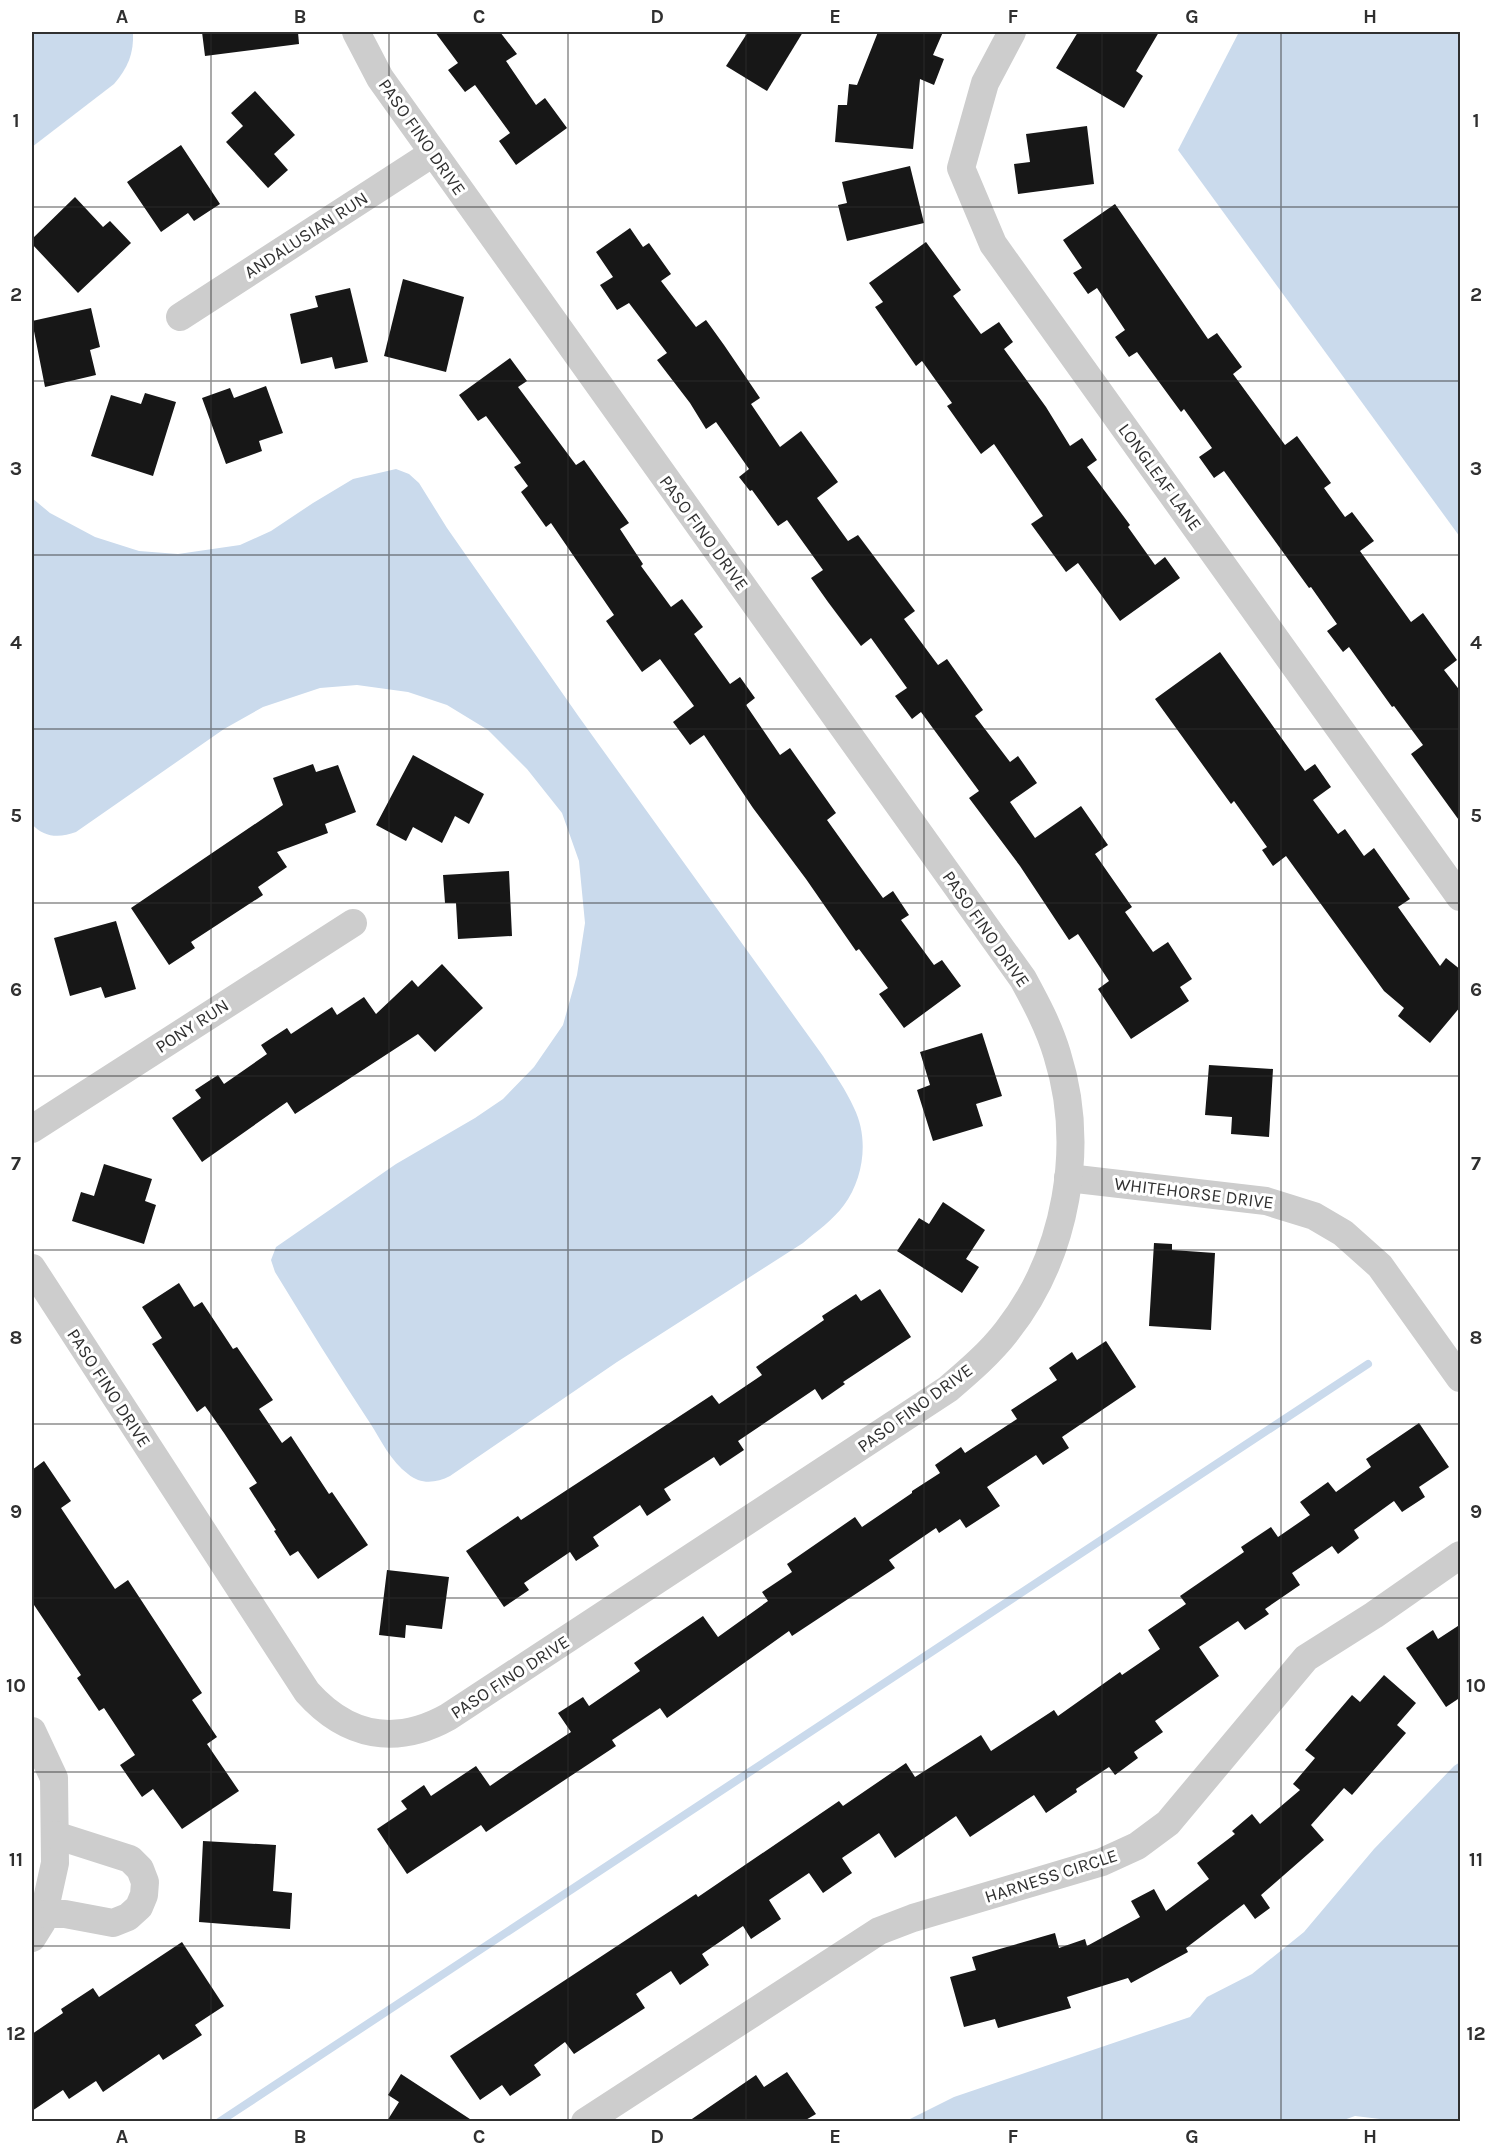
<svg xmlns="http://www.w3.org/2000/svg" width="1492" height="2153" viewBox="0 0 1492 2153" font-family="Karla,sans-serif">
<rect width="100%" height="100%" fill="#fff"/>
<g fill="#cadaec">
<path d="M32 32H133C134 53 128 68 114 84L32 147Z"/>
<polygon points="1239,32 1460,32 1460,537 1178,150"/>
<path d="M396 469 409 474 419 483 447 528 579 717 823 1056C834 1073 846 1090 854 1108 869 1138 864 1178 844 1205 833 1220 817 1231 803 1243L617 1362 450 1476C436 1483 421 1485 408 1474 391 1462 381 1440 370 1423 337 1373 306 1323 275 1272L271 1260 276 1247 396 1164 475 1118 503 1099 534 1067 563 1025 577 975 585 923 579 861 562 813 527 769 488 730 447 705 408 692 357 685 320 688 263 707 224 729 76 832C60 838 44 838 32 824V498L50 513 95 537 139 551 178 554 240 545 271 531 313 503 353 479Z"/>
<polygon points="1460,1762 1460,2121 1405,2122 1355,2116 1338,2122 906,2121 954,2097 1190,2017 1207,1997 1252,1974 1304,1932 1374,1849 1454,1766"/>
</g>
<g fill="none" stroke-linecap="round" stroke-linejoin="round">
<polyline stroke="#cadaec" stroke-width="8" points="219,2122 1368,1364"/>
</g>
<g fill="#171717">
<polygon points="202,32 298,32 299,44 205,56"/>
<polygon points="435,32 500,32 517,54 506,61 536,105 545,98 567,128 516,165 499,141 510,133 475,85 465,92 448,70 458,63"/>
<polygon points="748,32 803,32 767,91 726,66"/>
<polygon points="878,32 943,32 933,55 944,59 934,85 920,79 913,149 835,142 838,105 847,105 849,84 857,85"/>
<polygon points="1078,32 1159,32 1136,71 1143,76 1124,108 1056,68"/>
<polygon points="255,91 295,135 274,154 288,170 268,188 226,142 243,126 231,113"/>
<polygon points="1087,126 1094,184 1018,194 1014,164 1030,162 1026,134"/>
<polygon points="181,145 220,204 194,221 188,213 161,232 127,182"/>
<polygon points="910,166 924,223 847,241 838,205 847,203 842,182"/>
<polygon points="75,197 103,227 110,221 131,243 78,293 32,244 32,239"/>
<polygon points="1115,204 1208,339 1217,333 1242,367 1233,374 1285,445 1297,436 1331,483 1324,488 1345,517 1352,512 1374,541 1360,551 1411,622 1423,613 1457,660 1444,670 1461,692 1461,823 1411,754 1423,745 1394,706 1392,707 1349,647 1343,652 1327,631 1337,624 1311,587 1309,588 1224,471 1214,478 1199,457 1212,448 1184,409 1181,412 1137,352 1129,357 1115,337 1125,330 1097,288 1088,294 1073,273 1082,268 1063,240"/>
<polygon points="630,228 643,247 649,243 671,274 661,281 696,327 706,320 724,345 760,398 751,404 780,447 801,431 838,482 817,498 848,541 858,535 915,611 904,619 938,665 947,659 983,710 975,716 1010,762 1018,756 1037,783 1010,802 1035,838 1081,806 1108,845 1095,854 1132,907 1125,912 1153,952 1168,942 1192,979 1180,987 1189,1001 1131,1039 1098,989 1109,981 1078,934 1069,940 1020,866 969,798 979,791 921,712 912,719 895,696 907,688 871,638 861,646 828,602 811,578 823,570 787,520 778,526 752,490 750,491 739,477 749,469 716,422 706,429 690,403 657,360 667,353 629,303 617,310 600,285 613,277 596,252"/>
<polygon points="926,242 961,290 953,296 981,334 999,322 1013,342 1004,349 1046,407 1070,446 1082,438 1097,460 1087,467 1130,525 1128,527 1155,565 1165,557 1180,578 1120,621 1078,563 1066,572 1031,524 1043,516 994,444 981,454 947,406 952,403 922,361 916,366 875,307 883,302 869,283"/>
<polygon points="403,279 464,297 446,372 384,356"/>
<polygon points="350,288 368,362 335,369 332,357 301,364 290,314 318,307 315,296"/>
<polygon points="91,308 100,347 90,350 96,375 45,387 32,321"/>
<polygon points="510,358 527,381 518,387 576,465 584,460 629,523 620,529 643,564 641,566 671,607 682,599 703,627 694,634 730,684 740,677 755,698 746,705 780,755 790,748 836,813 827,820 862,869 883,898 893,891 909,915 901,920 934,965 942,960 961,986 904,1028 879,994 888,988 859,949 856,951 806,879 753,808 704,735 690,745 673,722 694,706 660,659 642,672 606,621 614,615 551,523 546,527 521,492 528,486 514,467 521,463 486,416 478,421 459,395"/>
<polygon points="266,386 283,433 259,441 262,451 226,464 202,398 230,388 234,398"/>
<polygon points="145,393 176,402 153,476 91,456 111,395 141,404"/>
<polygon points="1220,652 1305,771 1315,764 1331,787 1313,800 1338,834 1345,829 1364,856 1374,848 1410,899 1398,907 1440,966 1446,958 1461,970 1461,1006 1430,1043 1398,1016 1404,1008 1384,991 1286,856 1273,866 1262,850 1267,847 1234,801 1231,804 1155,699"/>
<polygon points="413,755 484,794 469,824 455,816 442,843 413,827 406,841 376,825"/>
<polygon points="313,764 316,772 338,765 356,812 325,824 328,833 277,852 287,867 258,887 263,895 191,942 195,948 169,965 131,908 283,805 273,778"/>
<polygon points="509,871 512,936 458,939 456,903 445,903 443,875"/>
<polygon points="116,921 136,989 105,998 101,987 70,996 54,938"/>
<polygon points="442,964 483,1008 435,1052 418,1034 295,1114 287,1102 202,1162 172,1118 201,1098 195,1090 218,1075 224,1084 267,1054 261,1045 287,1028 291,1034 332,1007 337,1015 364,997 376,1014 412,980 418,987"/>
<polygon points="982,1033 1002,1096 976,1104 983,1126 933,1141 917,1090 930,1085 920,1052"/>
<polygon points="1209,1065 1273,1069 1269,1137 1231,1134 1232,1117 1205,1115"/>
<polygon points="104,1164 152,1179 145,1201 156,1205 144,1244 72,1221 81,1192 94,1196"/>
<polygon points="943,1202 985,1230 966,1259 979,1267 962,1293 897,1251 919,1218 929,1224"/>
<polygon points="1154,1243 1172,1244 1172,1250 1215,1253 1211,1330 1149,1326"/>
<polygon points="179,1283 194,1307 202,1302 233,1349 237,1347 273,1400 259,1409 282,1443 291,1436 329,1494 332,1492 368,1545 318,1579 298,1551 290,1556 274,1531 276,1530 249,1488 257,1483 224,1433 205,1406 197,1412 152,1344 162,1338 142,1307"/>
<polygon points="880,1289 911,1337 843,1382 845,1384 822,1400 815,1389 738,1441 744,1450 720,1466 714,1457 664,1489 671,1500 647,1516 640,1505 593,1537 599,1546 576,1561 570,1552 524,1583 529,1590 504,1607 466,1551 518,1516 521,1520 712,1395 719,1404 762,1375 756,1367 824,1320 822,1316 856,1294 861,1301"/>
<polygon points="1106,1341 1136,1387 1062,1437 1069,1448 1043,1465 1036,1455 987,1487 1000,1506 966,1528 960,1519 939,1533 936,1528 889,1560 895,1568 792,1636 789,1631 667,1718 660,1708 612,1740 616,1746 486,1832 481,1825 407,1874 377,1829 407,1809 401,1801 424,1785 431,1796 476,1766 490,1786 519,1766 571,1732 558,1713 583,1697 589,1706 640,1671 634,1663 703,1616 718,1637 768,1601 762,1592 792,1572 787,1564 855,1517 862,1527 912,1493 912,1491 940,1473 935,1465 961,1447 965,1453 1017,1419 1011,1410 1057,1380 1049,1368 1072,1352 1077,1360"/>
<polygon points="1419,1423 1449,1467 1419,1487 1425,1497 1402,1512 1394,1501 1354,1530 1359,1538 1338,1554 1332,1546 1292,1573 1300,1585 1265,1609 1269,1614 1245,1630 1238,1621 1199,1647 1219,1676 1155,1721 1163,1732 1134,1752 1138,1758 1115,1775 1109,1767 1076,1789 1077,1792 1046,1813 1034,1795 970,1837 956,1816 895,1858 879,1833 842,1858 852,1873 823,1893 809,1873 769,1900 781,1919 751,1939 743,1926 702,1954 709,1965 680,1985 671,1971 636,1994 645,2008 574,2054 565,2042 534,2065 541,2075 510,2096 502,2085 480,2100 450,2056 696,1894 698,1897 839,1801 843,1806 906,1763 915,1777 981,1735 991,1751 1054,1710 1058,1716 1120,1672 1122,1675 1160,1649 1148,1630 1186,1604 1180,1596 1244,1552 1241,1547 1271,1527 1278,1537 1310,1515 1300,1502 1328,1482 1336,1492 1371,1467 1366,1459"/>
<polygon points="44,1461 71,1501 61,1508 115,1589 128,1580 202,1693 192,1700 217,1737 207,1744 239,1791 182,1829 153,1789 142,1797 120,1765 135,1755 104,1708 99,1711 77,1678 81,1675 32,1602 32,1470"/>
<polygon points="387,1570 449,1577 442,1629 406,1625 405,1638 379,1635"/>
<polygon points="1461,1624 1461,1697 1446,1707 1406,1648 1433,1630 1438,1639"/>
<polygon points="1384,1675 1416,1703 1397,1725 1406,1733 1352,1795 1344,1788 1311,1825 1324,1840 1261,1895 1270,1908 1255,1919 1244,1904 1186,1948 1188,1952 1131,1983 1128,1978 1067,1997 1071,2008 998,2028 995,2019 964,2027 950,1977 976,1970 972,1957 1055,1933 1059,1948 1085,1939 1087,1946 1140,1917 1131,1901 1154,1889 1166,1911 1209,1879 1197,1863 1235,1834 1232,1831 1252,1814 1260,1824 1300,1790 1293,1784 1315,1758 1305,1750 1352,1695 1360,1702"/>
<polygon points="203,1841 276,1845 273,1891 292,1893 290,1929 199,1922"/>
<polygon points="182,1942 224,2006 195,2025 202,2035 163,2060 159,2054 103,2092 96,2081 69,2099 63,2090 32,2111 32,2034 63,2013 61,2009 93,1988 99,1997"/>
<polygon points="787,2072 816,2114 804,2121 689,2121 756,2075 764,2087"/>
<polygon points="401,2074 473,2121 387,2121 399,2102 388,2095"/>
</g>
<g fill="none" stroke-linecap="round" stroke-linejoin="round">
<g stroke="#cdcdcd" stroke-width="28">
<polyline points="1012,32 985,83 961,168 993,244 1460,897"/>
<polyline points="180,317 433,153"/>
<polyline points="32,1129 353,923"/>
<polyline points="1068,1178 1266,1201 1314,1216 1343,1233 1380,1266 1460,1378"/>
<path d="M32 1268 307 1692C347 1737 396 1746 448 1717L948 1389C969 1371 990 1353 1007 1331 1067 1255 1086 1146 1057 1054 1049 1027 1036 1003 1023 979L380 78 356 32"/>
<polyline points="32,1731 54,1778 55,1863 42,1922 32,1938"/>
<polyline points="44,1914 65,1914 113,1923 128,1917 139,1907 144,1895 145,1882 140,1869 130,1859 55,1835"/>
<polyline points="585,2122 879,1931 913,1918 1102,1862 1137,1846 1168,1823 1306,1658 1374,1615 1460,1555"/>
</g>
</g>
<path fill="none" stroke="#303030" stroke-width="1.5" stroke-opacity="0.55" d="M211 32V2122M389 32V2122M568 32V2122M746 32V2122M924 32V2122M1102 32V2122M1281 32V2122M32 207H1460M32 381H1460M32 555H1460M32 729H1460M32 903H1460M32 1076H1460M32 1250H1460M32 1424H1460M32 1598H1460M32 1772H1460M32 1946H1460"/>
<g text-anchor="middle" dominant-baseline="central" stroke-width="6" stroke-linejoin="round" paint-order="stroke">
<g font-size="18" fill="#303030" stroke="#fff">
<text transform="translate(422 137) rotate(55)">PASO FINO DRIVE</text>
<text transform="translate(306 235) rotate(-33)">ANDALUSIAN RUN</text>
<text transform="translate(1160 477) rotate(54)">LONGLEAF LANE</text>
<text transform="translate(704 533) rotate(54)">PASO FINO DRIVE</text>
<text transform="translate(986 929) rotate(55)">PASO FINO DRIVE</text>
<text transform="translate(192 1026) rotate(-33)">PONY RUN</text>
<text transform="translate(1194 1193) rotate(7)">WHITEHORSE DRIVE</text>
<text transform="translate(109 1388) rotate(57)">PASO FINO DRIVE</text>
<text transform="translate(915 1408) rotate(-36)">PASO FINO DRIVE</text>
<text transform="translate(510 1677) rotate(-33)">PASO FINO DRIVE</text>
<text transform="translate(1051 1876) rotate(-18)">HARNESS CIRCLE</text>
</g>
</g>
<rect width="1492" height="2153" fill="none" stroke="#ffffff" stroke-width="66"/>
<rect x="33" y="33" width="1426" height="2087" fill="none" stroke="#303030" stroke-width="2"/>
<g font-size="20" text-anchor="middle" font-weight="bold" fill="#303030">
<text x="122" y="23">A</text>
<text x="300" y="23">B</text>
<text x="479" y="23">C</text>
<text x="657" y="23">D</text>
<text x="835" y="23">E</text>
<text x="1013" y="23">F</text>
<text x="1192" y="23">G</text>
<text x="1370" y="23">H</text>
<text x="16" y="127">1</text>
<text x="1476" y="127">1</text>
<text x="16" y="301">2</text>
<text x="1476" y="301">2</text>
<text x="16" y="475">3</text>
<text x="1476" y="475">3</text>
<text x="16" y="649">4</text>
<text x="1476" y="649">4</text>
<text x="16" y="822">5</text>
<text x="1476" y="822">5</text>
<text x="16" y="996">6</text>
<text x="1476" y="996">6</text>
<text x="16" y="1170">7</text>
<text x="1476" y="1170">7</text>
<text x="16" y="1344">8</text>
<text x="1476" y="1344">8</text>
<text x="16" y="1518">9</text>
<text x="1476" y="1518">9</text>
<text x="16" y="1692">10</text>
<text x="1476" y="1692">10</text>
<text x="16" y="1866">11</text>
<text x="1476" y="1866">11</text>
<text x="16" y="2040">12</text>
<text x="1476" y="2040">12</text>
<text x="122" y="2143">A</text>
<text x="300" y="2143">B</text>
<text x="479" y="2143">C</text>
<text x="657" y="2143">D</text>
<text x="835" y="2143">E</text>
<text x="1013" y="2143">F</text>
<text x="1192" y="2143">G</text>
<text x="1370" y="2143">H</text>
</g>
</svg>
